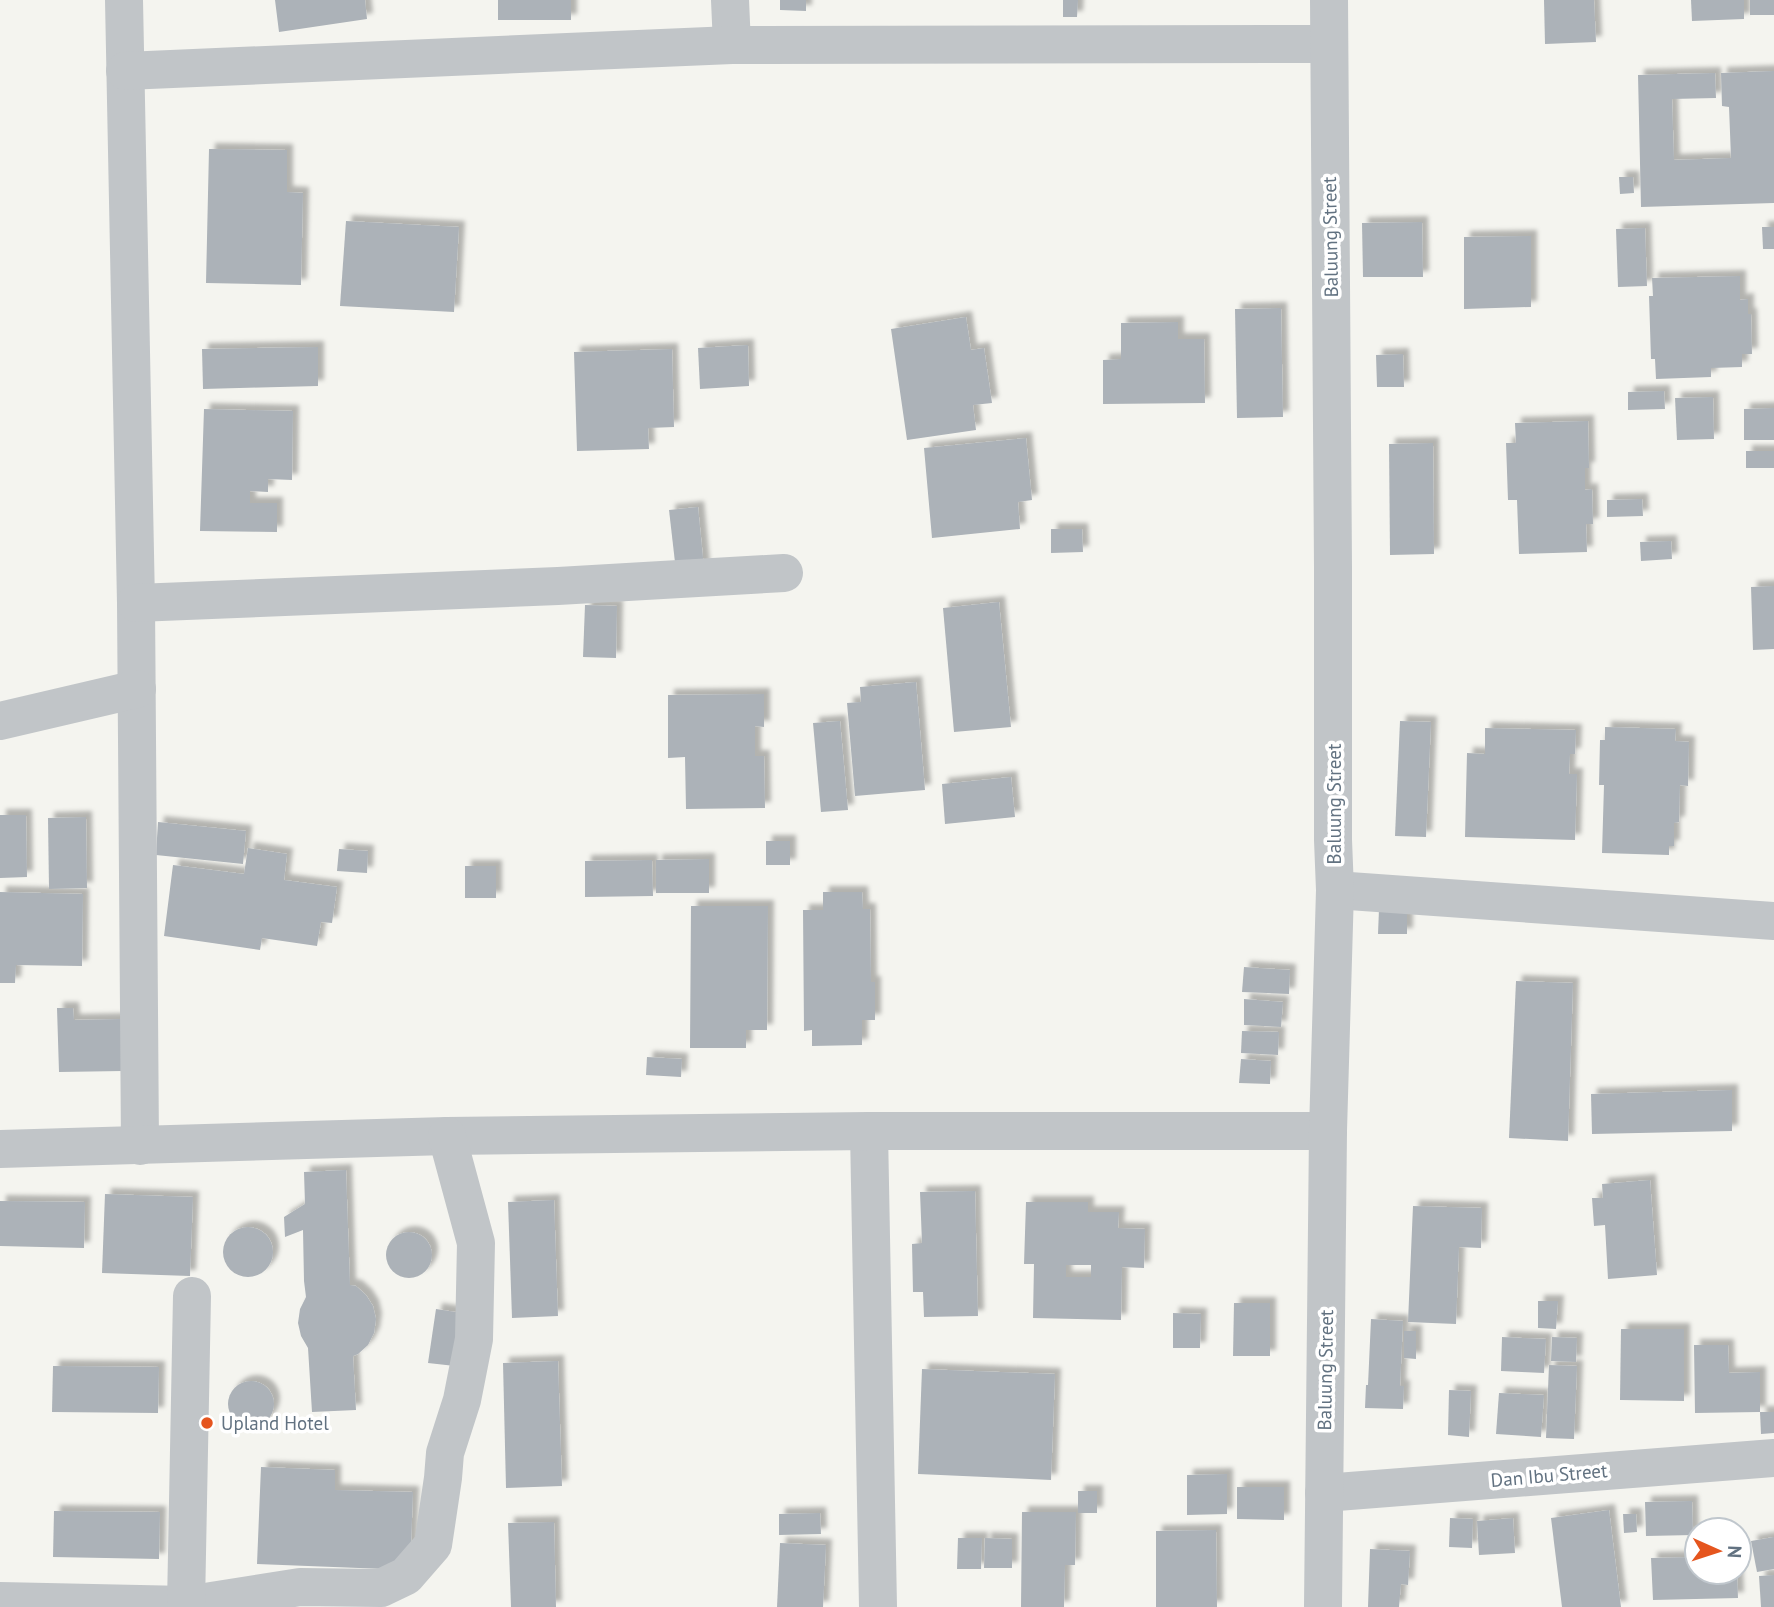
<svg xmlns="http://www.w3.org/2000/svg" width="1774" height="1607" viewBox="0 0 1774 1607" font-family="'PT Sans',sans-serif">
<defs>
<filter id="shadow"><feDropShadow dx="6" dy="-6" stdDeviation="2" flood-color="#0004"/></filter>
</defs>
<rect width="100%" height="100%" fill="#f4f4ef"/>
<g fill="#acb2b8" fill-rule="evenodd" filter="url(#shadow)">
<polygon points="275,0 365,0 367,19 279,32"/>
<rect x="498" y="0" width="73" height="20"/>
<polygon points="780,0 806,0 806,11 780,10"/>
<polygon points="1063,0 1078,0 1077,17 1063,17"/>
<polygon points="1544,0 1594,0 1596,42 1545,44"/>
<polygon points="1691,0 1744,0 1744,19 1692,21"/>
<rect x="1750" y="0" width="24" height="15"/>
<polygon points="1774,71 1774,203 1641,207 1638,75 1715,73 1716,98 1672,99 1674,160 1731,158 1729,107 1722,106 1721,73"/>
<polygon points="209,149 287,150 287,192 303,193 301,285 206,283"/>
<polygon points="1619,177 1633,177 1634,193 1620,194"/>
<polygon points="346,221 459,227 454,312 340,306"/>
<polygon points="1422,222 1423,277 1363,277 1362,223"/>
<polygon points="1762,227 1774,227 1774,249 1763,249"/>
<polygon points="1645,228 1647,286 1618,287 1616,229"/>
<polygon points="1531,236 1531,307 1464,309 1464,237"/>
<polygon points="1740,276 1740,300 1748,299 1748,314 1751,314 1752,354 1742,354 1742,367 1711,368 1711,377 1656,379 1655,359 1651,359 1649,296 1653,296 1652,278"/>
<polygon points="1281,308 1283,417 1237,418 1235,309"/>
<polygon points="966,317 971,350 984,348 992,403 973,405 976,430 907,440 891,329"/>
<polygon points="1178,322 1178,339 1204,339 1205,403 1103,404 1103,360 1121,359 1121,323"/>
<polygon points="748,345 749,386 700,389 698,348"/>
<polygon points="318,347 318,386 203,389 202,349"/>
<polygon points="672,349 674,427 648,428 649,449 577,451 574,352"/>
<polygon points="1403,354 1404,387 1377,387 1376,355"/>
<polygon points="1664,391 1665,409 1628,410 1628,392"/>
<polygon points="1713,397 1714,439 1677,440 1675,398"/>
<polygon points="1774,408 1774,440 1744,440 1744,409"/>
<polygon points="204,409 293,411 292,480 268,479 268,492 250,491 250,503 277,503 277,532 200,531"/>
<polygon points="1588,421 1589,468 1585,468 1585,490 1592,489 1593,524 1586,524 1587,552 1519,554 1517,500 1508,500 1506,443 1516,443 1515,423"/>
<polygon points="1026,438 1032,500 1018,502 1020,529 932,538 924,448"/>
<polygon points="1433,443 1434,554 1390,555 1389,444"/>
<rect x="1746" y="451" width="28" height="17"/>
<polygon points="1642,499 1643,516 1607,517 1607,500"/>
<polygon points="698,507 704,568 676,571 669,510"/>
<polygon points="1051,529 1082,529 1083,552 1051,553"/>
<polygon points="1671,541 1672,559 1641,561 1640,542"/>
<polygon points="1774,586 1774,649 1753,650 1751,587"/>
<polygon points="999,602 1011,727 954,732 943,608"/>
<polygon points="585,605 617,606 616,658 583,657"/>
<polygon points="916,682 925,790 855,796 847,703 861,702 860,687"/>
<polygon points="764,694 764,727 755,726 755,756 764,756 765,808 686,809 685,757 668,758 668,695"/>
<polygon points="840,721 848,810 821,812 813,723"/>
<polygon points="1400,721 1431,722 1426,837 1395,836"/>
<polygon points="1605,727 1676,729 1675,741 1689,742 1688,786 1680,785 1679,822 1674,823 1674,846 1669,846 1669,855 1602,853 1604,785 1599,785 1600,740 1605,740"/>
<polygon points="1485,728 1576,730 1575,754 1570,754 1569,774 1577,774 1575,840 1465,837 1467,753 1485,754"/>
<polygon points="1011,777 1015,817 945,824 942,784"/>
<polygon points="0,815 26,815 27,877 0,878"/>
<polygon points="86,817 87,888 49,889 48,818"/>
<polygon points="158,822 246,831 243,864 156,855"/>
<rect x="766" y="841" width="24" height="24"/>
<polygon points="248,848 287,854 284,880 337,887 332,923 321,922 317,946 262,938 260,950 164,936 173,865 244,874"/>
<polygon points="339,849 368,851 367,873 337,871"/>
<polygon points="709,859 709,893 656,893 656,860"/>
<polygon points="652,860 653,896 585,897 585,861"/>
<rect x="465" y="866" width="31" height="32"/>
<polygon points="0,892 83,894 82,966 16,965 15,983 0,983"/>
<polygon points="823,892 862,892 863,909 870,909 871,982 875,982 875,1020 862,1020 862,1045 812,1046 812,1030 804,1031 803,910 823,910"/>
<polygon points="691,906 768,906 767,1030 746,1030 746,1048 690,1048"/>
<polygon points="1379,909 1407,911 1407,934 1378,934"/>
<polygon points="1244,967 1290,970 1289,994 1242,992"/>
<polygon points="1516,981 1573,983 1568,1141 1509,1138"/>
<polygon points="1244,999 1283,1002 1281,1027 1244,1025"/>
<polygon points="57,1008 73,1008 74,1020 122,1019 123,1071 59,1072"/>
<polygon points="1242,1031 1279,1032 1278,1055 1241,1053"/>
<polygon points="647,1057 682,1059 681,1077 646,1075"/>
<polygon points="1241,1059 1271,1061 1270,1084 1239,1083"/>
<polygon points="1732,1090 1732,1131 1592,1134 1591,1094"/>
<polygon points="346,1170 350,1285 356,1286 366,1295 373,1306 376,1319 374,1333 368,1345 358,1354 353,1356 356,1410 312,1412 308,1348 301,1336 298,1323 300,1309 306,1297 304,1281 303,1230 285,1237 284,1217 305,1204 304,1172"/>
<polygon points="1650,1180 1657,1275 1608,1279 1605,1225 1594,1226 1592,1198 1603,1198 1602,1184"/>
<polygon points="975,1191 978,1316 924,1317 923,1292 913,1292 912,1244 922,1243 920,1192"/>
<polygon points="105,1194 193,1197 190,1276 102,1273"/>
<polygon points="554,1200 558,1316 512,1318 508,1202"/>
<polygon points="0,1201 85,1202 84,1248 0,1246"/>
<path d="M1026 1202H1088V1212H1119L1118 1228 1145 1229 1144 1268 1122 1267 1121 1320 1033 1318 1034 1264H1024ZM1066 1265H1091V1277H1066Z"/>
<polygon points="1413,1206 1482,1208 1481,1248 1459,1247 1456,1324 1408,1322"/>
<circle cx="248" cy="1252" r="25"/>
<circle cx="409" cy="1255" r="23"/>
<polygon points="1538,1301 1558,1301 1556,1329 1538,1328"/>
<polygon points="1234,1303 1270,1303 1270,1356 1233,1356"/>
<polygon points="436,1309 462,1313 455,1366 428,1363"/>
<polygon points="1173,1313 1201,1314 1200,1348 1173,1348"/>
<polygon points="1371,1319 1403,1321 1400,1386 1404,1386 1403,1409 1365,1408 1366,1385 1368,1385"/>
<polygon points="1621,1329 1684,1329 1684,1401 1620,1400"/>
<polygon points="1404,1331 1416,1331 1416,1359 1404,1358"/>
<polygon points="1502,1337 1546,1339 1544,1373 1501,1371"/>
<polygon points="1552,1337 1577,1338 1576,1362 1551,1361"/>
<polygon points="1694,1345 1728,1345 1729,1373 1760,1372 1760,1412 1695,1413"/>
<polygon points="558,1361 562,1486 506,1488 503,1363"/>
<polygon points="1549,1365 1577,1366 1574,1439 1546,1438"/>
<polygon points="53,1366 159,1367 158,1413 52,1412"/>
<polygon points="922,1369 1055,1374 1051,1480 918,1474"/>
<circle cx="251" cy="1404" r="23"/>
<polygon points="1449,1390 1471,1391 1469,1437 1448,1435"/>
<polygon points="1499,1393 1544,1395 1541,1437 1496,1434"/>
<polygon points="1760,1412 1774,1412 1774,1433 1761,1434"/>
<polygon points="261,1467 335,1470 335,1490 413,1492 410,1570 257,1564"/>
<polygon points="1227,1474 1227,1514 1187,1515 1187,1475"/>
<polygon points="1237,1487 1284,1487 1284,1520 1237,1519"/>
<rect x="1078" y="1491" width="19" height="22"/>
<polygon points="1692,1501 1693,1535 1646,1536 1645,1502"/>
<polygon points="1609,1510 1621,1607 1562,1607 1551,1518"/>
<polygon points="54,1511 160,1512 159,1559 53,1557"/>
<polygon points="1022,1512 1076,1512 1075,1565 1065,1565 1064,1607 1021,1607"/>
<polygon points="820,1513 821,1534 779,1535 779,1514"/>
<polygon points="1623,1514 1636,1514 1637,1532 1624,1533"/>
<polygon points="1450,1518 1473,1519 1472,1548 1449,1547"/>
<polygon points="1513,1518 1515,1553 1479,1555 1477,1521"/>
<polygon points="554,1522 556,1607 511,1607 508,1523"/>
<polygon points="1216,1530 1217,1607 1156,1607 1156,1531"/>
<polygon points="1774,1537 1774,1569 1757,1572 1751,1541"/>
<polygon points="958,1538 982,1538 981,1569 957,1569"/>
<polygon points="985,1538 1012,1539 1012,1568 984,1568"/>
<polygon points="780,1543 826,1545 823,1607 777,1607"/>
<polygon points="1370,1549 1410,1551 1408,1585 1401,1584 1399,1607 1368,1607"/>
<polygon points="1697,1557 1697,1572 1737,1572 1738,1598 1653,1600 1651,1558"/>
<polygon points="1774,1575 1774,1607 1761,1607 1759,1576"/>
</g>
<g fill="none" stroke-linecap="round" stroke-linejoin="round">
<g stroke="#c1c5c8" stroke-width="38">
<polyline points="124,0 136,603 140,1146"/>
<polyline points="730,0 732,45"/>
<polyline points="125,71 732,45 1328,44"/>
<polyline points="136,603 558,586 784,573"/>
<polyline points="0,721 137,689"/>
<polyline points="1335,890 1774,921"/>
<polyline points="869,1131 878,1607"/>
<polyline points="0,1149 447,1136 869,1131 1328,1131"/>
<polyline points="1324,1493 1774,1458"/>
<polyline points="0,1601 186,1605 300,1587 381,1588 406,1576 433,1545 443,1478 445,1453 462,1400 474,1339 476,1243 447,1136"/>
<polyline points="186,1605 192,1296"/>
<polyline points="1323,1607 1328,1131 1335,890 1333,840 1333,567 1329,0"/>
</g>
</g>
<circle fill="#e5551e" stroke="#fff" stroke-width="2.5" cx="207" cy="1423" r="7"/>
<g text-anchor="middle" dominant-baseline="central" stroke-width="7" stroke-linejoin="round" paint-order="stroke">
<g font-size="19" fill="#627281" stroke="#fff">
<text transform="translate(1330 237) rotate(-91)">Baluung Street</text>
<text transform="translate(1334 804) rotate(-90)">Baluung Street</text>
<text transform="translate(1325 1370) rotate(-89)">Baluung Street</text>
<text transform="translate(1549 1475) rotate(-5)">Dan Ibu Street</text>
</g>
<g font-size="19" fill="#627281" stroke="#fff" text-anchor="start">
<text x="221" y="1423">Upland Hotel</text>
</g>
</g>
<g transform="translate(1718 1551) rotate(93)"><circle r="33" fill="#ffffff" stroke="#c0c7cd" stroke-width="2"/>
<path d="M0-5L12 26L0 18L-12 26Z" fill="#e5551e"/>
<text y="-10" font-size="19" font-weight="bold" text-anchor="middle" fill="#627281">N</text>
</g>
</svg>
